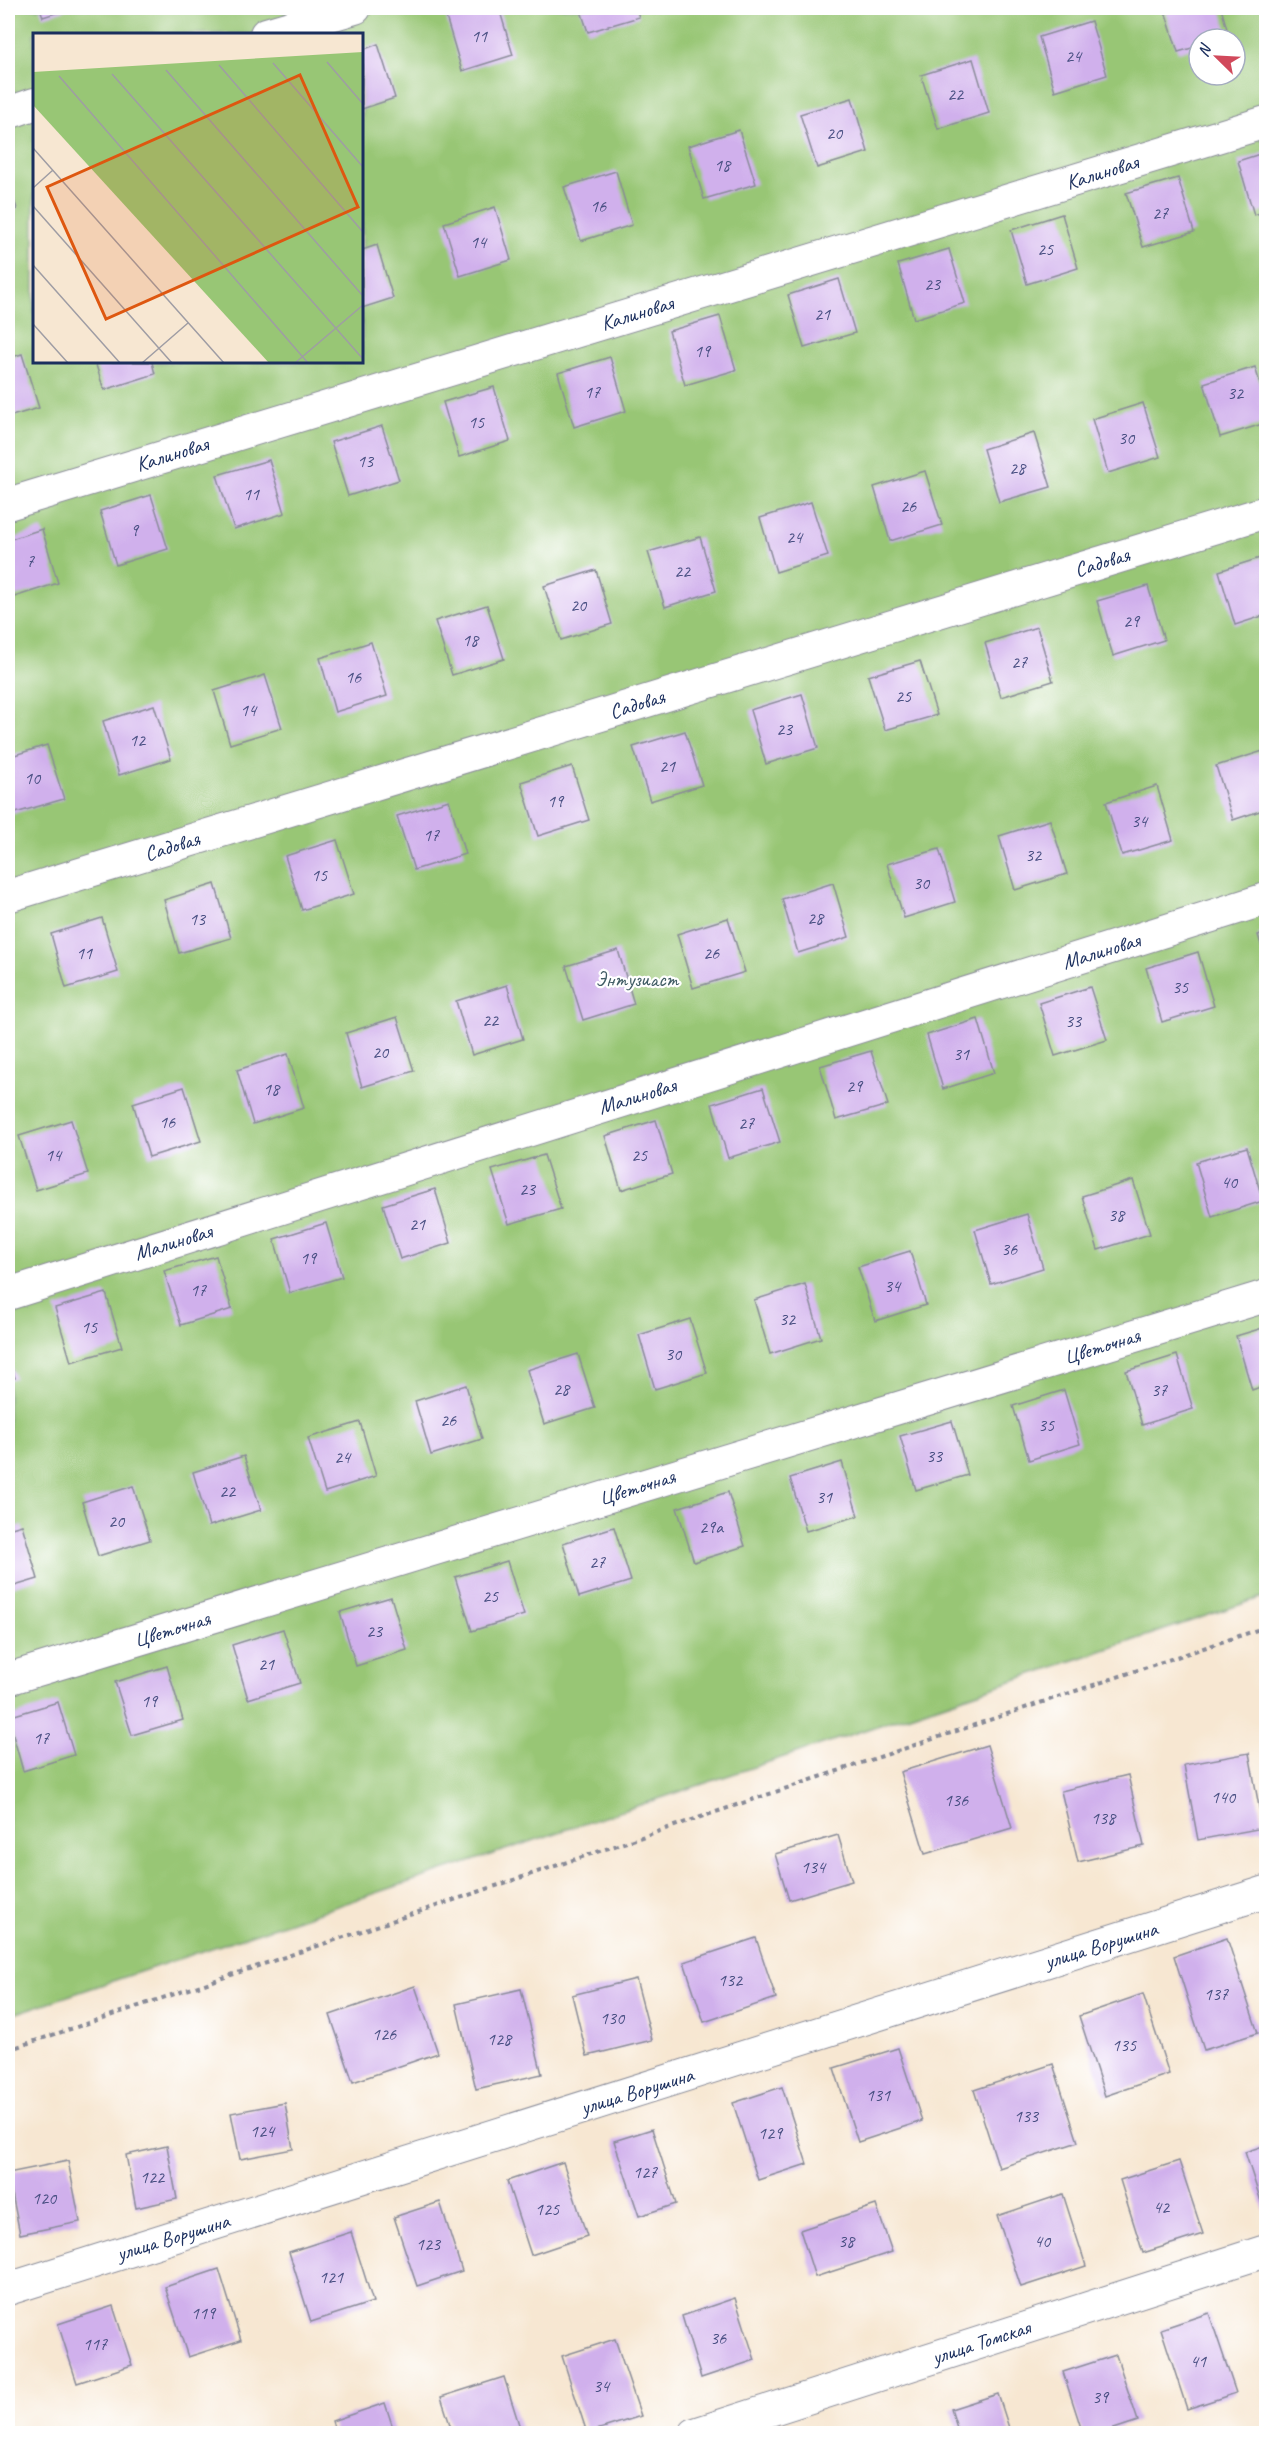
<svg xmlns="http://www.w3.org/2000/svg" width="1274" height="2441" viewBox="0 0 1274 2441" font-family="Caveat,sans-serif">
<rect width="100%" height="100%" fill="#fff"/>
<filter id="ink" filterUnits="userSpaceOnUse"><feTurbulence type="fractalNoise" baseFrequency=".0167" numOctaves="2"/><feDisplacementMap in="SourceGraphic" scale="12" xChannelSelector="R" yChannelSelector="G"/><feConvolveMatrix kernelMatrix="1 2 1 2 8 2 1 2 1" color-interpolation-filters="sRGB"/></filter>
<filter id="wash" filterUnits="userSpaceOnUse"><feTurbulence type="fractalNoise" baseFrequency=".008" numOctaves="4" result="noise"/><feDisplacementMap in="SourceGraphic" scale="24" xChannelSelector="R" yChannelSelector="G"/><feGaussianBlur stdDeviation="1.35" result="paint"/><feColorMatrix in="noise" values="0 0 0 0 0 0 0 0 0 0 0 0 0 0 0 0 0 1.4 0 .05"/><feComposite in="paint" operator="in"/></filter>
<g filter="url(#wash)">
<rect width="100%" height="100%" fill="#f7e7d2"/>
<path fill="#98c675" stroke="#5a7a6a" stroke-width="1.5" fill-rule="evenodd" d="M8 8H1266V1596L8 2016ZM34 34H362V362H34ZM1199 39H1235V75H1199Z"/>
<g id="blocks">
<g fill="#d0b0ec">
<polygon points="40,8 71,8 43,17"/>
<polygon points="477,8 499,8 513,55 462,71 446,17"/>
<polygon points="580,8 636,8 639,17 588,32"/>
<polygon points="1164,8 1221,8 1229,36 1221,39 1199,39 1199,46 1178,52"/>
<polygon points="1091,21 1107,75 1055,91 1039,37"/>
<polygon points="378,44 395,98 362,109 362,50"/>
<polygon points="973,59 989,113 938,129 921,75"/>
<polygon points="852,98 868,152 817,168 800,114"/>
<polygon points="739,130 756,184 704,199 688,146"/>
<polygon points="1266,152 1266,211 1254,215 1238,161"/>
<polygon points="616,171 632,225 581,241 564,187"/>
<polygon points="1178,178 1194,232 1143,247 1126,193"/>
<polygon points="8,181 17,209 8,212"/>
<polygon points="495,207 511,260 460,276 444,223"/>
<polygon points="1062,214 1078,268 1027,284 1011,230"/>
<polygon points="377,245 393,298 362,308 362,250"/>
<polygon points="949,249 965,303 914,319 898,264"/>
<polygon points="839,279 855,333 804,348 788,295"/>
<polygon points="720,316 736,370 685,385 669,331"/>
<polygon points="22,354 39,408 8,417 8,358"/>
<polygon points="610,357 626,411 574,427 558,373"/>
<polygon points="95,362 152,362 155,374 104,390"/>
<polygon points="1255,367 1266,403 1266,423 1220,437 1204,383"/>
<polygon points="494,387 510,441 459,457 443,402"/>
<polygon points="1143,403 1160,457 1108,473 1092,419"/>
<polygon points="382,426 399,480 348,496 331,442"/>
<polygon points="1034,433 1051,487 999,502 983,449"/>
<polygon points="269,460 285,513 234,529 217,475"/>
<polygon points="925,471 942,525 890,541 874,487"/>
<polygon points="151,495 168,549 116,565 100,511"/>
<polygon points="811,502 828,556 776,572 760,518"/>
<polygon points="42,529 58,583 8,599 8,540"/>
<polygon points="700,537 716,591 665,607 648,552"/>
<polygon points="1266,556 1266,615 1235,625 1219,571"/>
<polygon points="596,570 612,624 561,640 544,586"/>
<polygon points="1148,586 1164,640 1113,656 1097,601"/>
<polygon points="487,605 504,659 452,675 435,621"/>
<polygon points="1037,627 1053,681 1001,697 985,643"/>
<polygon points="371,642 387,696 335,712 320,658"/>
<polygon points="920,661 937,715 885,730 868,676"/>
<polygon points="265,675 282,728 230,744 214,691"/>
<polygon points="802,694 818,748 766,764 750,710"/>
<polygon points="154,705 171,759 119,775 103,721"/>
<polygon points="685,731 702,785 650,801 633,747"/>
<polygon points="47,745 64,799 12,814 8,799 8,757"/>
<polygon points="1266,750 1266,809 1233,820 1216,766"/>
<polygon points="572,766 589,820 538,836 521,782"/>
<polygon points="1157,786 1173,840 1122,855 1106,802"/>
<polygon points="449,800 465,854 414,870 397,816"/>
<polygon points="1050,820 1067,874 1015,890 999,836"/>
<polygon points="337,840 354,894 302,910 285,856"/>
<polygon points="939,849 955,902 904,918 887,864"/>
<polygon points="833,883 849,937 798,953 782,899"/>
<polygon points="215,884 231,938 179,953 164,900"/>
<polygon points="102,918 118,972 66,988 51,934"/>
<polygon points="728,918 745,972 693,988 677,934"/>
<polygon points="1266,932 1266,961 1258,935"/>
<polygon points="618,950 634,1004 583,1020 566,966"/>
<polygon points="1198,952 1214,1006 1162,1022 1146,968"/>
<polygon points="507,985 523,1039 472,1055 456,1001"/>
<polygon points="1090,987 1107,1040 1055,1056 1039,1003"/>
<polygon points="397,1017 414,1071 362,1087 346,1033"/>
<polygon points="978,1019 994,1073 943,1089 927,1035"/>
<polygon points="871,1051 888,1105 836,1120 820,1066"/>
<polygon points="288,1054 304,1108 253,1124 237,1070"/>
<polygon points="184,1087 201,1141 149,1157 133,1103"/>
<polygon points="763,1088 780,1142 728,1158 712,1104"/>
<polygon points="71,1120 88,1174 36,1190 19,1136"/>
<polygon points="656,1120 672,1174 621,1190 605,1136"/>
<polygon points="1247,1147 1263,1201 1212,1217 1196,1162"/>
<polygon points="544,1155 561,1209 509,1224 492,1170"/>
<polygon points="1133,1180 1150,1234 1098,1250 1082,1196"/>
<polygon points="435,1189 451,1243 400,1259 383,1205"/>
<polygon points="1027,1214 1043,1268 991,1284 975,1230"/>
<polygon points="326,1223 342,1277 290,1293 274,1239"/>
<polygon points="910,1251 926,1305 875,1321 858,1267"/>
<polygon points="216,1256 232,1309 181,1325 164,1271"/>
<polygon points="805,1284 821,1338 770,1354 754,1300"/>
<polygon points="106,1293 122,1347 71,1362 55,1308"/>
<polygon points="690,1319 707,1373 655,1389 639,1335"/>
<polygon points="1266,1327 1266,1385 1252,1390 1236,1336"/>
<polygon points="578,1354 595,1408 544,1424 527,1370"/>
<polygon points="8,1355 15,1378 8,1380"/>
<polygon points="1177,1355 1193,1409 1142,1425 1126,1371"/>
<polygon points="466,1385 482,1439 431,1455 415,1401"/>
<polygon points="1064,1390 1080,1444 1029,1460 1013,1406"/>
<polygon points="952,1421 968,1475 916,1490 900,1436"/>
<polygon points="360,1422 376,1476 325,1492 308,1438"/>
<polygon points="244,1456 261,1510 209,1526 193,1472"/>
<polygon points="842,1462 858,1516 806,1531 790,1478"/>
<polygon points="133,1486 150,1540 98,1556 82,1502"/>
<polygon points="728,1492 745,1546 694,1562 677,1508"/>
<polygon points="22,1525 38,1579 8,1588 8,1529"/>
<polygon points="614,1527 631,1581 579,1597 563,1543"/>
<polygon points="507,1561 524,1615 472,1631 455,1577"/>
<polygon points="391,1597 407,1650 356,1666 340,1612"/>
<polygon points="283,1629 300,1683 248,1699 232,1645"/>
<polygon points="167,1666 183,1720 132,1735 115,1682"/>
<polygon points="58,1702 74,1755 23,1771 8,1717"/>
<polygon points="987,1745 1012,1828 925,1854 900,1772"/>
<polygon points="1249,1753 1263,1828 1198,1840 1184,1765"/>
<polygon points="1128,1775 1144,1846 1078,1862 1061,1791"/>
<polygon points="838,1835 852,1881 789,1900 775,1854"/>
<polygon points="756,1938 776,1998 704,2022 684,1962"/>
<polygon points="1227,1938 1258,2033 1204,2050 1174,1956"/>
<polygon points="636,1979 652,2040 587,2056 572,1995"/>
<polygon points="415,1986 438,2053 353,2082 330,2015"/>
<polygon points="521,1989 542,2074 476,2089 456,2004"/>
<polygon points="1143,1994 1169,2074 1105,2096 1079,2016"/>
<polygon points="898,2048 922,2121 858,2142 834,2068"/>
<polygon points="1053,2064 1078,2142 999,2168 974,2090"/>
<polygon points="782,2087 807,2164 758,2180 733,2103"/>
<polygon points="285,2103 293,2149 240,2159 231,2113"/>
<polygon points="652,2129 676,2204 639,2216 614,2141"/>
<polygon points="1266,2145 1266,2217 1245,2152"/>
<polygon points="167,2146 177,2199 136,2208 126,2155"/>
<polygon points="68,2161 80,2222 20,2234 8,2173"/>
<polygon points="1179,2161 1203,2234 1143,2253 1120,2180"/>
<polygon points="563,2162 587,2236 531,2255 507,2181"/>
<polygon points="1063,2194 1086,2266 1021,2287 997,2216"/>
<polygon points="440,2202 462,2271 417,2286 394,2217"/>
<polygon points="876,2205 892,2252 815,2277 800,2230"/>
<polygon points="351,2232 373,2302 311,2322 289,2252"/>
<polygon points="219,2269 241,2340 188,2357 165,2287"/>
<polygon points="735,2298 755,2360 701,2378 682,2316"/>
<polygon points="113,2306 132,2365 77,2383 58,2324"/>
<polygon points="1209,2313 1236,2393 1187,2409 1161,2329"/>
<polygon points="615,2339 641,2416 587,2433 562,2356"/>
<polygon points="1116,2355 1138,2421 1099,2434 1083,2434 1063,2372"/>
<polygon points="504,2377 522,2434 453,2434 441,2397"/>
<polygon points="998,2394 1011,2434 959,2434 951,2409"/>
<polygon points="385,2403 395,2434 336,2434 332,2421"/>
</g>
</g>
</g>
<g filter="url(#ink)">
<use href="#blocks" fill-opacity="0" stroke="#898b98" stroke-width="1.5"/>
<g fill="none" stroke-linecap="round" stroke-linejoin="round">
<defs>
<g id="minor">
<polyline points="266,34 355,8"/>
<polyline points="8,113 34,104"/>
<polyline points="8,504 1266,122"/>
<polyline points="8,896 1266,512"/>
<polyline points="8,1294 1266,899"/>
<polyline points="8,1679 1266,1296"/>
<polyline points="8,2289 1266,1892"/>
<polyline points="695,2434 1266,2251"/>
</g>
</defs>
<use href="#minor" stroke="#898b98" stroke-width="34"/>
<polyline stroke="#898b98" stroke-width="4" stroke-dasharray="4.5 4.5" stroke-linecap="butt" points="8,2050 1266,1627"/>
<use href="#minor" stroke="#fff" stroke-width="32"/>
</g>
</g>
<g text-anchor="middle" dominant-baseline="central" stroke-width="4.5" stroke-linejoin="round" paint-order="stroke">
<g font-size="18" fill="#484f82">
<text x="479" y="36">11</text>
<text x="1073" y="56">24</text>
<text x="955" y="94">22</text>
<text x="834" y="133">20</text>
<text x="722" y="165">18</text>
<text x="598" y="206">16</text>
<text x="1160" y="213">27</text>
<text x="478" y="242">14</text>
<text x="1045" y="249">25</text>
<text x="932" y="284">23</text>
<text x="822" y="314">21</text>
<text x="702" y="351">19</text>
<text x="592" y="392">17</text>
<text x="1235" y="393">32</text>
<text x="476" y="422">15</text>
<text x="1126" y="438">30</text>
<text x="365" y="461">13</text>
<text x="1017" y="468">28</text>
<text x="251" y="494">11</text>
<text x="908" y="506">26</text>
<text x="134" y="530">9</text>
<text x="794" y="537">24</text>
<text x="30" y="561">7</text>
<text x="682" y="571">22</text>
<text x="578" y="605">20</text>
<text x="1131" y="621">29</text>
<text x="470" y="640">18</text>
<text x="1019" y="662">27</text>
<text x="353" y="677">16</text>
<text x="903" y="696">25</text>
<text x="248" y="710">14</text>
<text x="784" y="729">23</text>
<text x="137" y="740">12</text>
<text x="667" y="766">21</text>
<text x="32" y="778">10</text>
<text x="555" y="801">19</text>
<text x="1139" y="821">34</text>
<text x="431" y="835">17</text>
<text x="1033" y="855">32</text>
<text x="319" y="875">15</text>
<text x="921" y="883">30</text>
<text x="815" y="918">28</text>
<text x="197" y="919">13</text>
<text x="84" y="953">11</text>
<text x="711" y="953">26</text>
<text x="1180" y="987">35</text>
<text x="490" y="1020">22</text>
<text x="1073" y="1021">33</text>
<text x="380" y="1052">20</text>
<text x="961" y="1054">31</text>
<text x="854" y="1086">29</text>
<text x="271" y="1089">18</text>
<text x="167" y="1122">16</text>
<text x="746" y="1123">27</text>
<text x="53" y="1155">14</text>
<text x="639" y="1155">25</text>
<text x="1229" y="1182">40</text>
<text x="527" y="1189">23</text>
<text x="1116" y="1215">38</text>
<text x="417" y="1224">21</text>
<text x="1009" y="1249">36</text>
<text x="308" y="1258">19</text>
<text x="892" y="1286">34</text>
<text x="198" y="1290">17</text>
<text x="787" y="1319">32</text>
<text x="89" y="1327">15</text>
<text x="673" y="1354">30</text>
<text x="561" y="1389">28</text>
<text x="1159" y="1390">37</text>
<text x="448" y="1420">26</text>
<text x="1046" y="1425">35</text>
<text x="934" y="1456">33</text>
<text x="342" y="1457">24</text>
<text x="227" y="1491">22</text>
<text x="824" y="1497">31</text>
<text x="116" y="1521">20</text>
<text x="711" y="1527">29а</text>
<text x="597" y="1562">27</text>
<text x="490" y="1596">25</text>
<text x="374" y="1631">23</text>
<text x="266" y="1664">21</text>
<text x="149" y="1701">19</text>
<text x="41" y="1738">17</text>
<text x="1223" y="1797">140</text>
<text x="956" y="1800">136</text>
<text x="1103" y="1818">138</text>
<text x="813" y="1867">134</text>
<text x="730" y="1980">132</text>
<text x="1216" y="1994">137</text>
<text x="612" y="2018">130</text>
<text x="384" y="2034">126</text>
<text x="499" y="2039">128</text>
<text x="1124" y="2045">135</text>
<text x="878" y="2095">131</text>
<text x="1026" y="2116">133</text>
<text x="262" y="2131">124</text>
<text x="770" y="2133">129</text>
<text x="645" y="2172">127</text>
<text x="152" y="2177">122</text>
<text x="44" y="2198">120</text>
<text x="1161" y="2207">42</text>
<text x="547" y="2209">125</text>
<text x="846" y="2241">38</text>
<text x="1042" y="2241">40</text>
<text x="428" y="2244">123</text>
<text x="331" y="2277">121</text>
<text x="203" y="2313">119</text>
<text x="718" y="2338">36</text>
<text x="95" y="2344">117</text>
<text x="1198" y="2361">41</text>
<text x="601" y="2386">34</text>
<text x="1100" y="2397">39</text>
</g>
<g font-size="21" fill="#1b2f5e" stroke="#fff">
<text transform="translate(1102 172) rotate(-17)">Калиновая</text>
<text transform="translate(637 313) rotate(-17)">Калиновая</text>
<text transform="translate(172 454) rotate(-17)">Калиновая</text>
<text transform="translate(1102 562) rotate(-17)">Садовая</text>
<text transform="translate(637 704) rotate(-17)">Садовая</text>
<text transform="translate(172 846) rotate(-17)">Садовая</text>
<text transform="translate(1101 951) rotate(-17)">Малиновая</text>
<text transform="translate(637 1096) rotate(-17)">Малиновая</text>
<text transform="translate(173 1242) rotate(-17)">Малиновая</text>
<text transform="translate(1102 1346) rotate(-17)">Цветочная</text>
<text transform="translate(637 1487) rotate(-17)">Цветочная</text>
<text transform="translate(172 1629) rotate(-17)">Цветочная</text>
<text transform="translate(1101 1945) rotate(-17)">улица Ворушина</text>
<text transform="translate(637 2091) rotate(-17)">улица Ворушина</text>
<text transform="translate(173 2237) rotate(-17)">улица Ворушина</text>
<text transform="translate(981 2342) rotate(-18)">улица Томская</text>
</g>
<g font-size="21" fill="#405c65" stroke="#fff">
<text x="637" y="979">Энтузиаст</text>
</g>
</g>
<g transform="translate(33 33)">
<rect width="330" height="330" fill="#f7e7d2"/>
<path d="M330 19V330H236L0 72V39Z" fill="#98c675"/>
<path fill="none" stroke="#9f9da4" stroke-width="1.5" d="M294 29 330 71M240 30 330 134M186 32 330 199M133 37 330 263M79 41 330 326M26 43 275 330M0 115 191 330M0 155 20 137M0 173 139 330M0 232 87 330M0 291 35 330M109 330 155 290M262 330 330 272"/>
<path fill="#de5710" fill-opacity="0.15" stroke="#de5710" stroke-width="3" d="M267 42 325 174 73 286 14 154Z"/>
<rect width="330" height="330" fill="none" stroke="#1b2f5e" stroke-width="3"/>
</g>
<rect width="1274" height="2441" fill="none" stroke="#fff" stroke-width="30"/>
<g transform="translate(1217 57) rotate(294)"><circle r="28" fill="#ffffff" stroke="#a4acbf" stroke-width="1.5"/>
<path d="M0-4.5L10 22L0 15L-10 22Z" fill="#d1495b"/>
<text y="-9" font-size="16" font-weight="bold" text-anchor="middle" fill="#1b2f5e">N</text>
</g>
</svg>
